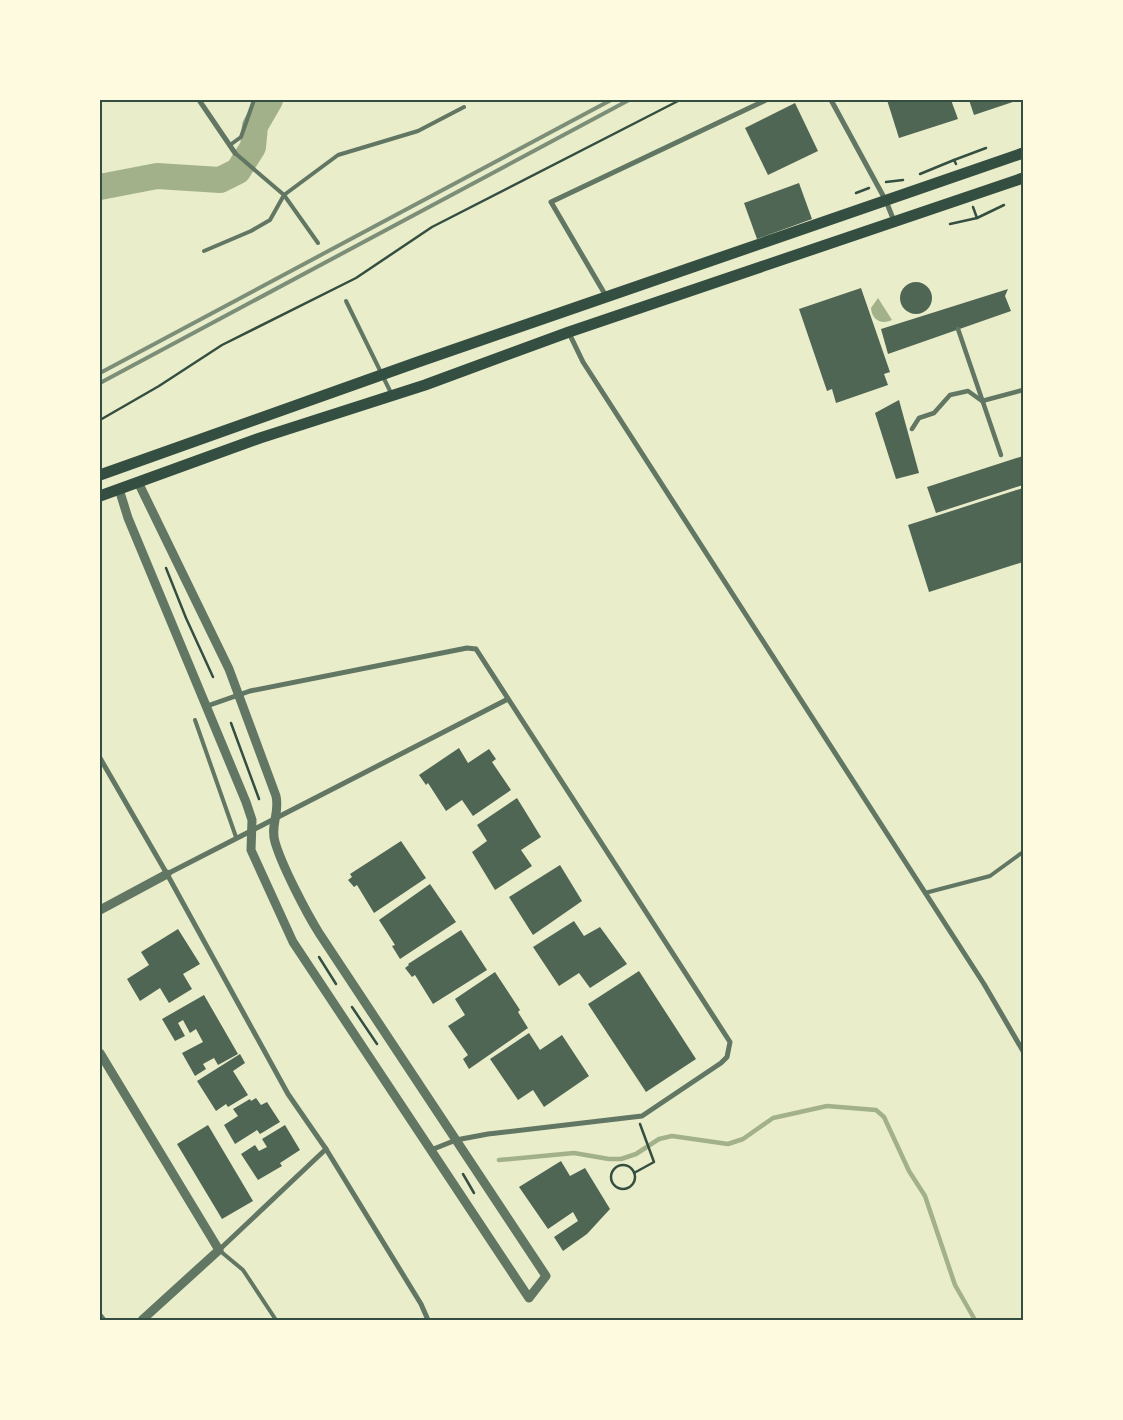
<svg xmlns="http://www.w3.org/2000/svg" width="1123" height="1420" viewBox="0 0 1123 1420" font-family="Commissioner,sans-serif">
<rect width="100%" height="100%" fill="#e9edc9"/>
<path fill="#a3b18a" d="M878 298 892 320C881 325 872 320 871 308Z"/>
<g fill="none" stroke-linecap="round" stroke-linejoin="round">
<polyline stroke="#a3b18a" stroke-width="4.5" points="499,1160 574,1153 609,1159 621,1159 636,1154 659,1139 672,1136 728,1144 743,1139 773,1118 827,1106 876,1110 884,1117 909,1171 925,1196 955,1285 975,1320"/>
<polyline stroke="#a3b18a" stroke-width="26" points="100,187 157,176 220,180 238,171 253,147 255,126 270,100"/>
</g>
<g fill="#4f6655">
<polygon points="887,100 951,100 958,119 899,138"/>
<polygon points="969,100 1019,100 974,115"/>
<polygon points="795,103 818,151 768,175 745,128"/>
<polygon points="799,183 812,219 757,239 744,203"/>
<circle cx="916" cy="298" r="16"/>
<polygon points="861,288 890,372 884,374 888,385 836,403 832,389 827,391 799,309"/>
<polygon points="1008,289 1005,296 1011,311 888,354 881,329"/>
<polygon points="899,400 919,473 896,479 875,413"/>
<polygon points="1023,456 1023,485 936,513 927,487"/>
<polygon points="1023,488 1023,562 929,592 908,525"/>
<polygon points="459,748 468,763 489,749 496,759 492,762 511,790 473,816 462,800 446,811 428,783 426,785 419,775"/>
<polygon points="517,798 541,837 521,850 532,866 495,890 472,852 487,841 477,825"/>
<polygon points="401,841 426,878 374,913 357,885 354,887 348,880 352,877 350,874"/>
<polygon points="560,865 582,901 533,935 509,897"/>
<polygon points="430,884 456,922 400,959 392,946 395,945 379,920"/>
<polygon points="574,921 584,936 600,927 627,964 590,988 579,973 559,986 533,947"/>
<polygon points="178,929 200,964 183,974 192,989 169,1003 160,988 140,1001 127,979 149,965 141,952"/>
<polygon points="461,930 487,970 433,1004 415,975 412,977 405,968 409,965 408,964"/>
<polygon points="639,971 696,1059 646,1092 588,1004"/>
<polygon points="495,972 520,1010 518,1012 528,1028 469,1069 463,1059 468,1055 448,1026 465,1015 455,999"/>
<polygon points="204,995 238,1054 218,1065 214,1058 203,1064 206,1069 195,1076 182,1053 203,1042 196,1029 190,1033 183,1020 178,1023 185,1036 175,1041 162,1019"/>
<polygon points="529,1033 540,1050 562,1035 589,1076 544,1107 533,1090 518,1100 490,1059"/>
<polygon points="240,1054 245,1063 233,1071 248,1095 228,1107 226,1104 216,1111 197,1081"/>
<polygon points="256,1098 261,1105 267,1102 280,1122 260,1134 257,1130 235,1144 224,1125 238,1116 233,1109 250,1099 251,1101"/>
<polygon points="208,1125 253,1201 222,1219 177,1144"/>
<polygon points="285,1125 300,1150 280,1163 282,1166 258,1180 241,1154 255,1145 259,1151 267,1147 262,1139"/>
<polygon points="561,1161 570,1176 585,1168 610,1209 587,1234 563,1251 554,1237 578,1221 573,1212 548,1229 519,1187"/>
</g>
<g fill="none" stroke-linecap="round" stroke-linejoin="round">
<g stroke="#344e41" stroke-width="2.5">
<polyline points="954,160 986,148"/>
<polyline points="920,174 954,160 956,164"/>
<polyline points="886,182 903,180"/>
<polyline points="856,193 869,188"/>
<polyline points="973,207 977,218"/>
<polyline points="950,224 977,218 1004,205"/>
<polyline points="100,420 159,386 222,345 356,278 432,227 680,100"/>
<polyline points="166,568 186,618 213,677"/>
<polyline points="231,723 259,799"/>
<polyline points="319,957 336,984"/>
<polyline points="352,1007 377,1044"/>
<circle cx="623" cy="1177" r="12"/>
<polyline points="634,1173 654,1162 640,1124"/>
<polyline points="463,1174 474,1193"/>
</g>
<g stroke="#617663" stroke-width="4">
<polyline points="230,145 241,137 254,100"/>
<polyline points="235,153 284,195 318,243"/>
<polyline points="204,251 251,231 270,220 284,195 338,155 418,131 464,107"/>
<polyline points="346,301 392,395"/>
<polyline points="195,720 236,837"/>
<polyline points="925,893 990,876 1023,852"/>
<polyline points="219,1250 243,1270 276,1320"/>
</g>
<g stroke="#617663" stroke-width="4.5">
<polyline points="958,329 1001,455"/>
<polyline points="912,429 919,418 934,413 950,395 968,391 982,401 1023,390"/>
</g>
<g stroke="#617663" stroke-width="5">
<polyline points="199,100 235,153"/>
<polyline points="831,100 886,201 894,221"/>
<polyline points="606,296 551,202 766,100"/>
<polyline points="569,333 583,362 984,984 1023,1051"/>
<polyline points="207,706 250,691 467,648 476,649 730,1042 727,1057 721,1063 642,1116 488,1134 456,1140 431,1150"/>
<polyline points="100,758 167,874 288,1094 326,1149 421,1304 428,1320"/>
<polyline points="167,874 508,699"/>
<polyline points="219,1250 326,1149"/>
<polyline points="100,1315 104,1320"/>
</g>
<g stroke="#617663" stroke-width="9">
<path d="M119 489 128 518 246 802 252 820 251 850 293 942 529 1298 546 1276 319 933C306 912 282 866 275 842 270 825 280 813 276 796L229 669 138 482"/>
<polyline points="100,910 167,874"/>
<polyline points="100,1053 219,1250 142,1320"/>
</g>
<g stroke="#344e41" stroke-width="11">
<polyline points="100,475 415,363 1023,153"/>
<polyline points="100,496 260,438 425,385 569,332 1023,178"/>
</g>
<g stroke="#7c8e77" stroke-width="4">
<polyline points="100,373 611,100"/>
<polyline points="100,383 629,100"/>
</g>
</g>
<rect width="1123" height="1420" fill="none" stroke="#fefae0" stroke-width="202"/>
<rect x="101" y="101" width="921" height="1218" fill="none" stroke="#344e41" stroke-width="2"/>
</svg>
